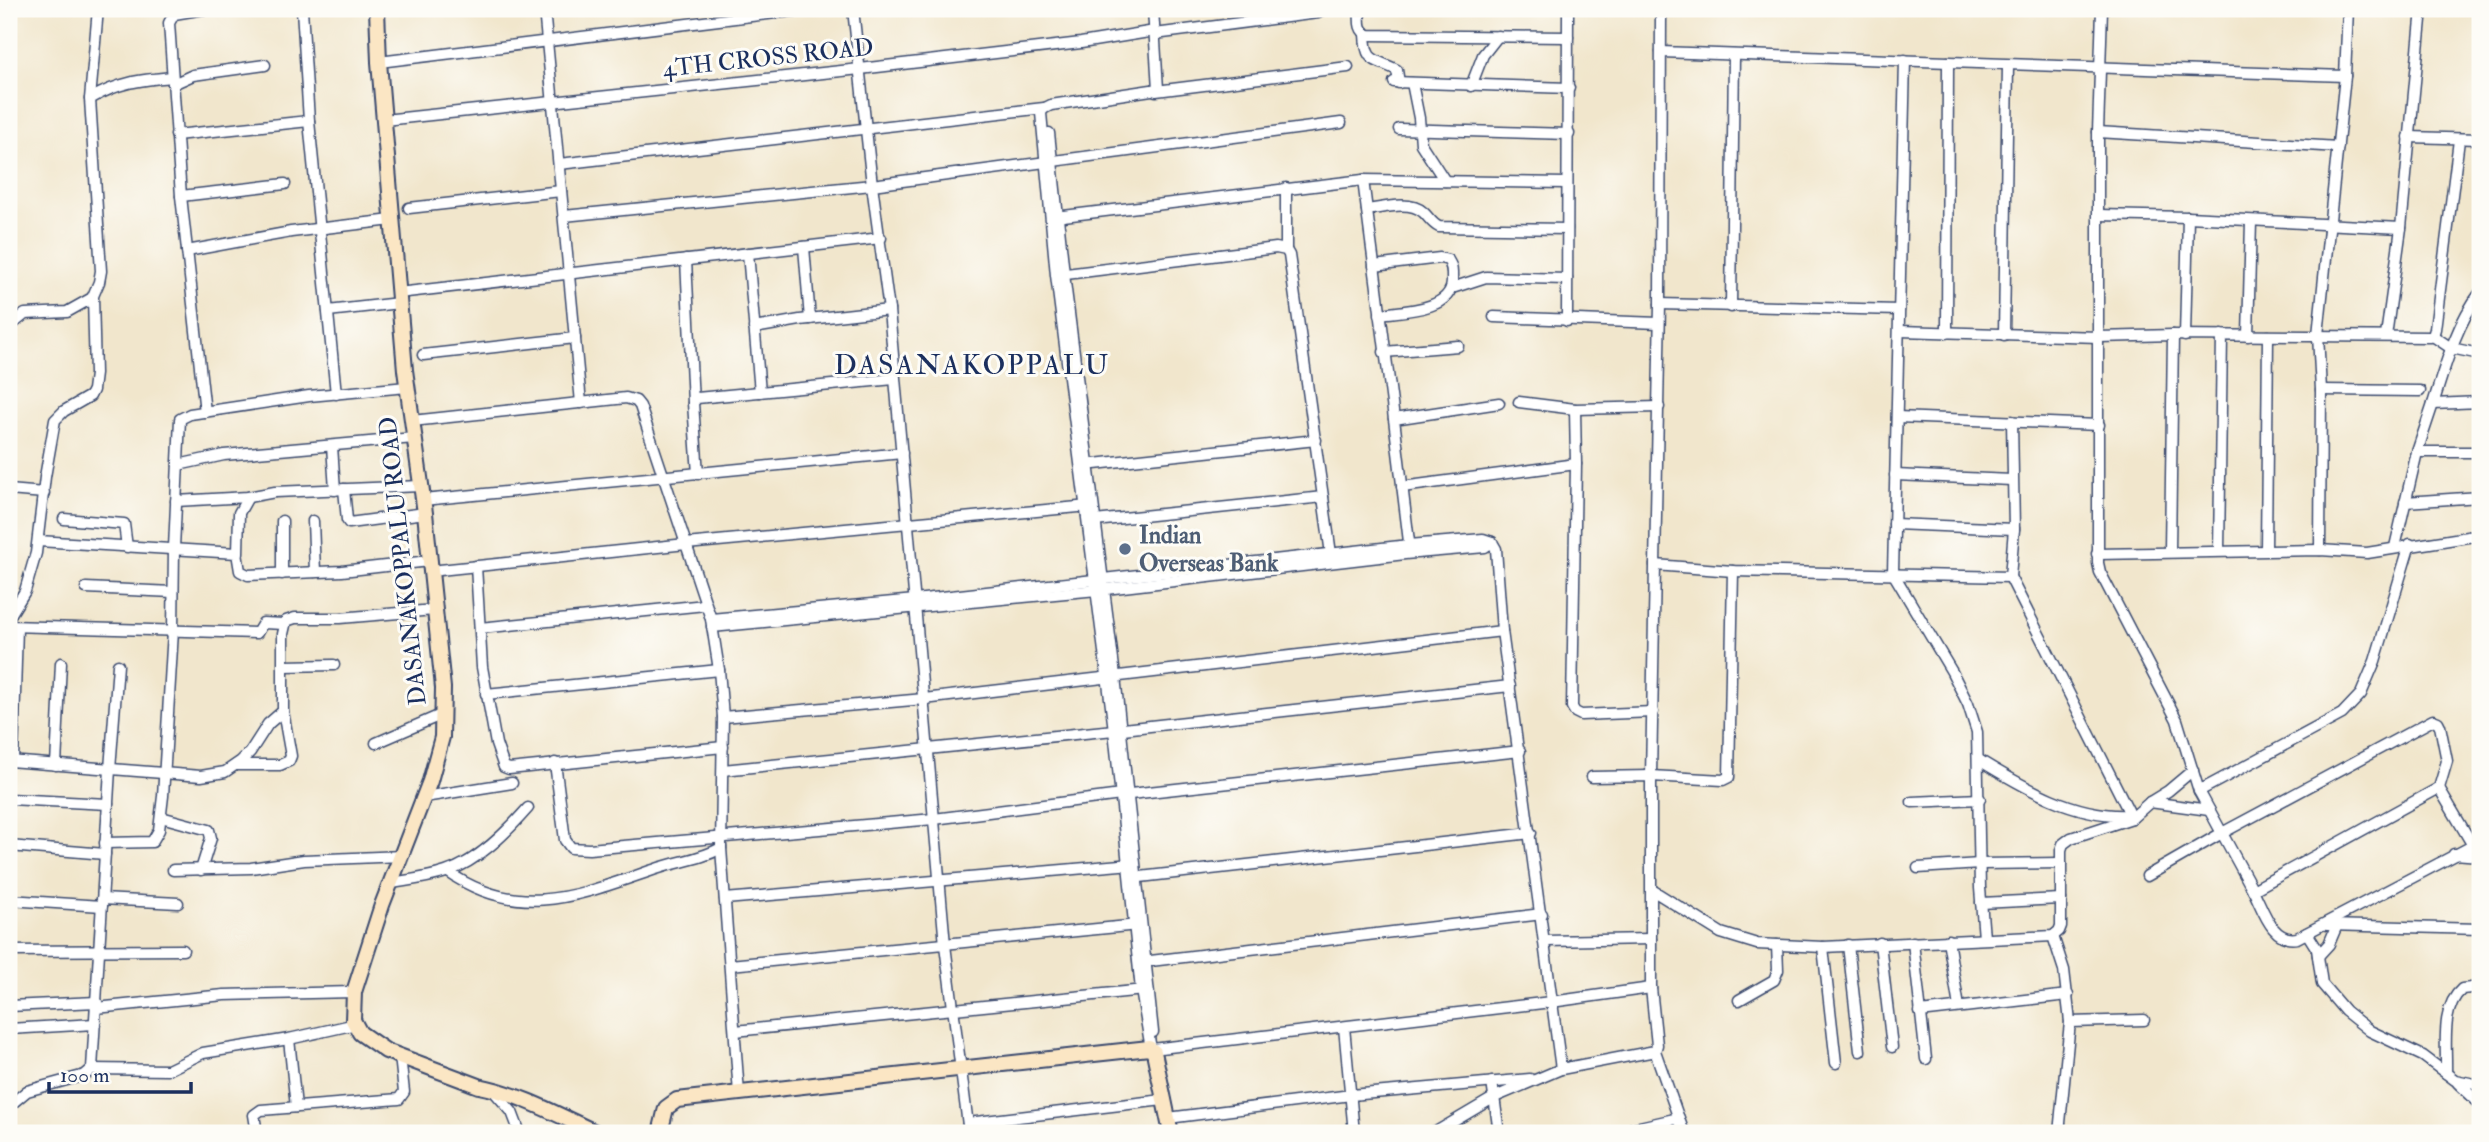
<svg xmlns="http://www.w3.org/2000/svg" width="2489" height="1142" viewBox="0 0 2489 1142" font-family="'IM FELL Double Pica',serif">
<rect width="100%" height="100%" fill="#fdfcf7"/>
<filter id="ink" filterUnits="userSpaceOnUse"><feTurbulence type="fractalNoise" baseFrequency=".0143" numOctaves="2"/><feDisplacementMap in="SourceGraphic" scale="14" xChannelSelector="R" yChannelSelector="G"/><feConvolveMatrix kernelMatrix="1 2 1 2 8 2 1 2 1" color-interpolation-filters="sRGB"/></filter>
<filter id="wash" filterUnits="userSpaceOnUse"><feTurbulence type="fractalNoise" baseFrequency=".00686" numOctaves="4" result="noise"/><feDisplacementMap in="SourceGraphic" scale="28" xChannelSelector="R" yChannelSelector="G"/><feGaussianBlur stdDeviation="1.57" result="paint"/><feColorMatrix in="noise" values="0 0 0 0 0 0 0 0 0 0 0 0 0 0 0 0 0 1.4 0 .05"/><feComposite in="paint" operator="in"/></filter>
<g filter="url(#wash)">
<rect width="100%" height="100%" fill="#f1e6cc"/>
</g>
<g filter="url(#ink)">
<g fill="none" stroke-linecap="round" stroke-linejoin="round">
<defs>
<g id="street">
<polyline points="204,9 174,14 169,23 181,196 205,412"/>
<polyline points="302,9 309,121 336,394"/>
<polyline points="544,9 581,403"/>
<polyline points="853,9 872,185 889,310 945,945 969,1133"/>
<path d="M1360 9C1360 19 1357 31 1369 35L1568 37"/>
<polyline points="2102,9 2098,132 2098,563 2100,572 2177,720 2199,791 2253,890"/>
<polyline points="1155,34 1318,13"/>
<path d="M1365 34C1366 63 1373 58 1397 70L1399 83"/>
<polyline points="1661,52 2345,76"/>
<polyline points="1905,60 1893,573 1952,672 1968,704 1977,732 1980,888 1984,938"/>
<polyline points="379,62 809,9"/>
<polyline points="1394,82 1569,88"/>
<polyline points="1412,83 1419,118 1421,144 1445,181"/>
<polyline points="173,84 193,75 265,65"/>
<polyline points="1471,86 1483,55 1498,36"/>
<polyline points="1156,91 1348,67"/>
<path d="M90 99C119 82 140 80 172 77"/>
<polyline points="1043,109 1041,113 1056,275 1114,730 1141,990 1151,1049"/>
<polyline points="1043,109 1051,105 1158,89 1153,9"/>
<polyline points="384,120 860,69 1081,43 1155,31"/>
<polyline points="1399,129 1569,134"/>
<polyline points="2098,132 2338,147"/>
<polyline points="1049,133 1064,274 1115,676 1153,1032"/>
<polyline points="176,135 309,121"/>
<polyline points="2409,137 2480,139"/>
<polyline points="559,164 1044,108"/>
<polyline points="1363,180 1394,419"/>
<polyline points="1286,188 1286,250"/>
<polyline points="181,196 285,184"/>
<polyline points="409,208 561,191"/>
<path d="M1367 210C1383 208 1410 200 1423 212 1429 217 1431 223 1439 227L1567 229"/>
<polyline points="2099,215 2188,217 2401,228"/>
<polyline points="564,216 872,185 1341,123"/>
<polyline points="1055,217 1363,180 1566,183"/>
<polyline points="804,247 810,319"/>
<polyline points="187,251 291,232 392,220"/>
<polyline points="748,253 760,392"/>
<polyline points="686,260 693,403"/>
<path d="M1374 266 1440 258 1448 260C1453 267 1452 274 1452 282 1451 311 1401 311 1380 314"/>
<polyline points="1058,275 1276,248 1286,250 1289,255 1331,554"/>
<polyline points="1452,288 1486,277 1567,279"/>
<polyline points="398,293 881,238"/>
<path d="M2480 293C2456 325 2445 366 2433 404L2480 402"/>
<polyline points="1660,304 1899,310"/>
<polyline points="1731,307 1734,55"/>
<polyline points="328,311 399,303"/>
<polyline points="1494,317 1659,323"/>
<polyline points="1567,321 1568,9"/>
<polyline points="9,327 25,314 67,312 92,298"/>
<polyline points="754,328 800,320 889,310"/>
<polyline points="1900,331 2099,337 2173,335 2430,337 2433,336 2435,329 2459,140"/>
<polyline points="1947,333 1948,62"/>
<polyline points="2004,335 2008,65"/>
<polyline points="2185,336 2188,217"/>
<polyline points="2248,336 2251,221"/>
<polyline points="2386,336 2401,228 2422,9"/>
<polyline points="2433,336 2451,348 2480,354"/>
<polyline points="1384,352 1458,346"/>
<polyline points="423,355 575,338"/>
<polyline points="2321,390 2420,391"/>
<polyline points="1519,402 1575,409 1659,407"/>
<polyline points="2433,404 2417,452 2480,452"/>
<polyline points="1575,409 1576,464 1572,707 1575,712 1581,715 1653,712"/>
<polyline points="1897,417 2099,425"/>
<polyline points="412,421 626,398 636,401 640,406 711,619 719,670 723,717 721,848 739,1094"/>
<polyline points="2012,421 2014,529 2010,577 2132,818"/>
<polyline points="332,446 335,490"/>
<polyline points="178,465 224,455 414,438"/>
<polyline points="1085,465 1316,440"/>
<polyline points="698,474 693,403 697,398 894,379"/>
<polyline points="1895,475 2012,480"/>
<polyline points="1402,487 1576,464"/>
<polyline points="344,489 347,520 349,523 425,513"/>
<polyline points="9,490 44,493"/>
<polyline points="423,500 902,453"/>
<polyline points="176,501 248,497 275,492 421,486"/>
<polyline points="2405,502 2480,497"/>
<polyline points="64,519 124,524 127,547"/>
<polyline points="282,521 282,574"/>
<polyline points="313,521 315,572"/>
<polyline points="1095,521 1323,497"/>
<polyline points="1894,524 2014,529"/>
<polyline points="38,541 237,553 240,571 248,575 342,571 429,561"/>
<polyline points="2395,547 2417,452"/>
<polyline points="1410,550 1394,419 1499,403"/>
<polyline points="2266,550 2268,336"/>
<polyline points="2320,550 2321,390 2318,335 2345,76 2348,9"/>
<polyline points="2170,551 2173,335"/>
<polyline points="2219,551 2222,335"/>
<polyline points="238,553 239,513 248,497"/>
<polyline points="2097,554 2320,550 2367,553 2480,535"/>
<polyline points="1655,565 1733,571 2010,577"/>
<polyline points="476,566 482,667 496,744 504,767 509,769 723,747"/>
<polyline points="430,571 686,544 1089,506"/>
<polyline points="86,588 173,592"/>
<polyline points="9,617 25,591 36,553 45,477 55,420 64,411 90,396 93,390 95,374 93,296 99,282 101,271 90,99 98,9"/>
<polyline points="711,619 915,600 1409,545 1483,539 1492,542 1496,549 1502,631 1561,1069"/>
<polyline points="9,626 257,633 263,623 284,624"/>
<polyline points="712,627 1097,590 1405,554 1485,547 1492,542"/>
<polyline points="480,628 705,605"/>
<polyline points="284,666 334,665"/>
<polyline points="486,694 719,670"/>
<polyline points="723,717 924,699 1502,631"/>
<polyline points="376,743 443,714"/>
<path d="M1979 760C2025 788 2075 818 2130 815"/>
<polyline points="9,761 201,776 225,772 241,761 250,752 268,724 283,711 283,634 286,621 295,618 340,618 434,610"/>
<polyline points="13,761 17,627"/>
<polyline points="555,763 565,840 571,848 589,849 934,819 1121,795 1520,751"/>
<polyline points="56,765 61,663"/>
<polyline points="236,765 280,765 289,761 291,756 283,711"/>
<polyline points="723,770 1114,730 1510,686"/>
<polyline points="1592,777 1651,776 1723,780 1729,777 1733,571"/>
<polyline points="2199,791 2342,714 2361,694 2375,661 2410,544"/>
<polyline points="424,797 512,783"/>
<polyline points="9,799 108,804"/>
<polyline points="1912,802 1980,799"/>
<polyline points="2150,802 2209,810"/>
<polyline points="161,817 209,830 211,838 201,870"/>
<polyline points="105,843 152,842 159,830 163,796 173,631 174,548 180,419 190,414 309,396 407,387"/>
<path d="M2472 844 2439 788 2253 890C2263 909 2272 943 2297 938L2480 842"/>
<polyline points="9,846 105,854"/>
<polyline points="2454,854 2480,856"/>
<polyline points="1918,868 1980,864 2061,863"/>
<polyline points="173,870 251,868 304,860 403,856"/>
<path d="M448 872C521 923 584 893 659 868 680 861 702 859 721 848"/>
<polyline points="2147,876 2222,833 2433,720 2438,722 2440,726 2447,761 2439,788"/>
<polyline points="1131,878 1531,833"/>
<path d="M392 883C410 880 428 878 446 872 478 861 506 833 528 808"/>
<polyline points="1652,890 1721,933 1757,944 1823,947 2053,936 2059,931 2061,926 2061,850 2063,844 2071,838 2132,818 2150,802 2168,791 2193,770"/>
<polyline points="102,899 178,903"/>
<polyline points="725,899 1132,864"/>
<polyline points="9,900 102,906"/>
<polyline points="1981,903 2061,899"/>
<polyline points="2327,925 2480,929"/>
<polyline points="2307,933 2317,949 2322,984 2345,1011 2370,1031 2423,1056 2455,1080 2480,1085"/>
<polyline points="2053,936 2064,970 2070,1022 2059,1133"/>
<polyline points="1948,940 1959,1007"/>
<polyline points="1546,941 1651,939"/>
<polyline points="1913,942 1926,1059"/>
<polyline points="1880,943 1892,1047"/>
<polyline points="1848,945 1860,1051"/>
<polyline points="1823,947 1836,1063"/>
<polyline points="9,951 183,950"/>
<polyline points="2318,956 2329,944 2337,925"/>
<polyline points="1142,962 1542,914"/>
<polyline points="730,965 1138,925"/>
<polyline points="1739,1000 1774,980 1778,970 1777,945"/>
<polyline points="9,1006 97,1002"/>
<polyline points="96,1008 224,995 354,992"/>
<polyline points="1920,1012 2068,995"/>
<polyline points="2070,1022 2144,1020"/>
<polyline points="1344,1027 1354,1133"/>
<polyline points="9,1029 95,1024"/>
<polyline points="735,1031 1144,990"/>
<polyline points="289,1039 296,1107"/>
<polyline points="1152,1049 1551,1002 1651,988"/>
<polyline points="1655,1051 1684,1133"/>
<polyline points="92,1069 168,1070 203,1053 289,1039 356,1024"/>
<path d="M2446 1073C2447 1047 2440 1008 2462 989L2480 987"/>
<polyline points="1492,1082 1499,1133"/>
<polyline points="2458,1083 2480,1104"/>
<polyline points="492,1089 512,1112 520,1133"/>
<polyline points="9,1106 27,1091 85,1075 92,1069 110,769 118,665"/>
<polyline points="1168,1118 1351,1095 1530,1079"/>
<polyline points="968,1123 1163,1100"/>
<polyline points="257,1133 254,1115 261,1110 399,1099 404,1092 400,1056"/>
<polyline points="1434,1133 1495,1097 1561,1069 1655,1051 1657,1045 1651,988 1651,776 1660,304 1661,9"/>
<polyline points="1613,1133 1679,1118"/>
</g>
<g id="secondary">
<path d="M377 9 379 62 405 370 425 513 443 688 442 737 430 781 382 905 354 992 353 1020 360 1033 386 1051 479 1086C520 1094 560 1116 597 1133"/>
<polyline points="660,1133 666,1108 677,1100 1149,1048 1154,1052 1171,1133"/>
</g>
</defs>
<use href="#street" stroke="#3b4a6e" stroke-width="13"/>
<use href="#secondary" stroke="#3b4a6e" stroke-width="18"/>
<use href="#street" stroke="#fff" stroke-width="10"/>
<use href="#secondary" stroke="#fbe6c4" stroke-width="14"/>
</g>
</g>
<circle fill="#5c6f8a" stroke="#fdfcf7" stroke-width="2.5" cx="1125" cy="549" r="7"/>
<g text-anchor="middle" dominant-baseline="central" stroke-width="6" stroke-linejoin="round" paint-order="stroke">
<g font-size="24" fill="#1b2f5e" stroke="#fdfcf7">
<text transform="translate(768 58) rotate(-6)">4TH CROSS ROAD</text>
<text transform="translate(403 561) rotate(-96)">DASANAKOPPALU ROAD</text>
</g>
<g font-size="24" font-weight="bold" fill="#4e5e75" stroke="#fdfcf7" text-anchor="start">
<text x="1139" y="535">Indian<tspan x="1139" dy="28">Overseas Bank</tspan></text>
</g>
<g font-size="28" letter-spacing="2" fill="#1b2f5e" stroke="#fdfcf7">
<text x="972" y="365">DASANAKOPPALU</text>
</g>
</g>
<rect width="2489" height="1142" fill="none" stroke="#fdfcf7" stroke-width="35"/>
<path d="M49 1082v10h142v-10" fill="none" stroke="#1b2f5e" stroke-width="3.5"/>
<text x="60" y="1082" font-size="21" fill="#1b2f5e" stroke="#fdfcf7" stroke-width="5" paint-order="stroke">100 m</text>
</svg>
